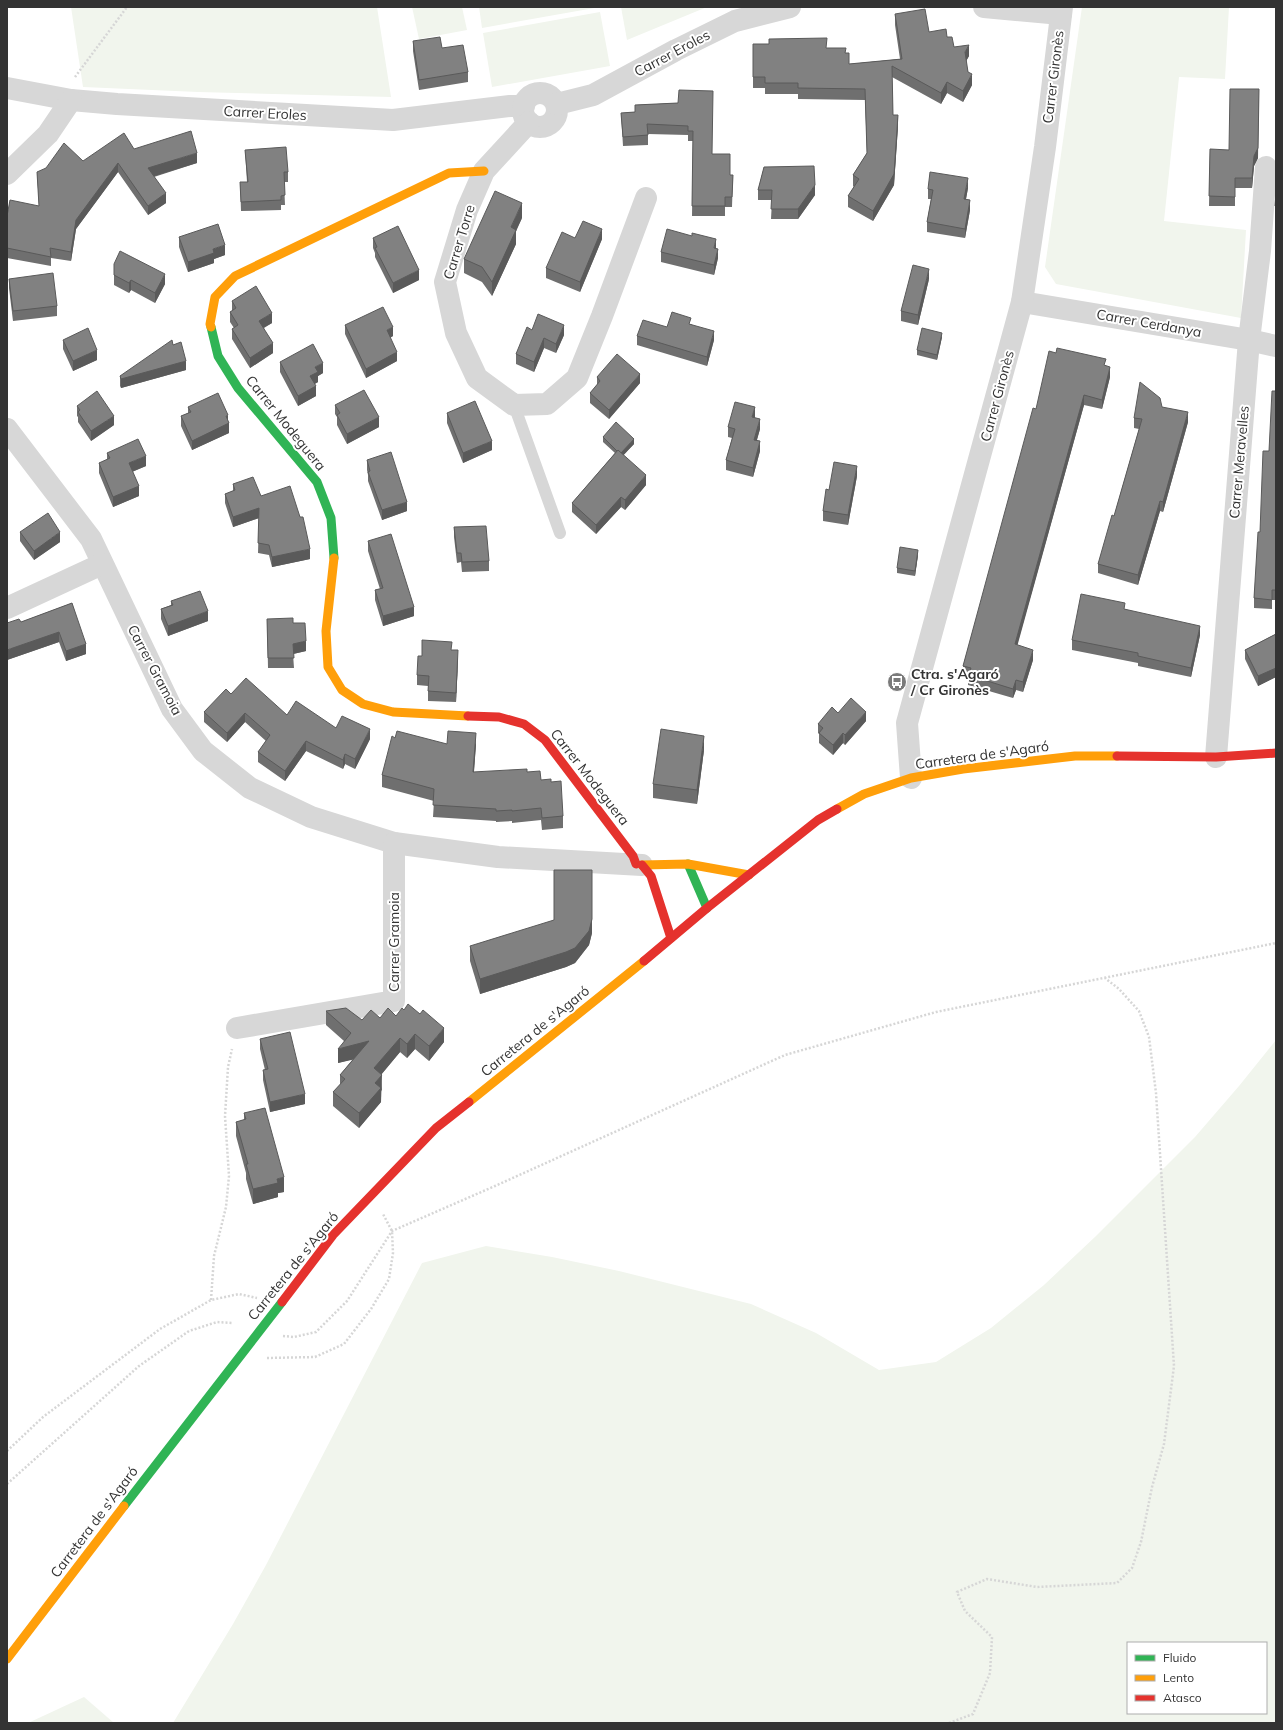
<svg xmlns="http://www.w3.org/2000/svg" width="1283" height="1730" viewBox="0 0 1283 1730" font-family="Mulish,sans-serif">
<rect width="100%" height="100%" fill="#fff"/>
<g fill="#f1f5ed" fill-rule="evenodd">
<polygon points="71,7 377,7 391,97 198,92 83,87"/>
<polygon points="412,7 462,7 467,30 419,39"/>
<polygon points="479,7 600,7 482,28"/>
<polygon points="621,7 707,7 627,40"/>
<polygon points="1082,7 1229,7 1225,79 1179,77 1164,221 1246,230 1241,318 1056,284 1045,267"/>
<polygon points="600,12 610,66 492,87 483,33"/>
<path d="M1276 1040V1723H173L233 1624 266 1565 422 1263 486 1246 552 1257 619 1271 751 1304 816 1333 879 1370 936 1362 991 1328 1044 1285 1096 1236 1195 1137 1239 1086ZM1128 1643H1266V1713H1128Z"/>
<polygon points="84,1697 114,1723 28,1723"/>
</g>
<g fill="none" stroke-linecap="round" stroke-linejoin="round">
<g stroke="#d6d6d6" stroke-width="2.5" stroke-dasharray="2 2" stroke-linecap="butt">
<polyline points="75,77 127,7"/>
<polyline points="211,1300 214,1256 226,1207 229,1176 225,1116 228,1067 232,1049"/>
<polyline points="283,1336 294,1337 316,1332 347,1301 392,1231 495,1186 785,1055 936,1012 1276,943"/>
<polyline points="267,1358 315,1357 344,1344 371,1309 389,1279 393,1253 392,1231 383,1214"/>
<polyline points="7,1451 43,1417 160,1329 211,1300 239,1294 257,1298"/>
<polyline points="7,1484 139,1366 189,1331 217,1322 233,1323"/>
<polyline points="949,1723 973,1714 990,1673 992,1637 965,1611 957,1592 987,1579 1037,1587 1117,1583 1132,1568 1141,1542 1152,1487 1164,1444 1174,1366 1156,1093 1149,1037 1139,1011 1119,989 1105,978"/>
</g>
<polyline stroke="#d7d7d7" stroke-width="12" points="514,405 560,533"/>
<g stroke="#d7d7d7" stroke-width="22">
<polyline points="984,7 1061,14"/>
<polyline points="7,88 71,100 117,104 393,120 510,106 524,106"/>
<circle cx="540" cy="110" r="17"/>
<polyline points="557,104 593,95 676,50 735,21 790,7"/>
<polyline points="529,122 484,171 467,210 445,282 456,333 477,378 514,405 547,404 577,378 602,316 646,198"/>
<polyline points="7,174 48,134 71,100"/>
<polyline points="1022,302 1249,340 1276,346"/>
<polyline points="7,429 91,539 172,709 203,751 250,788 311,817 394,843 498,857 642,865"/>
<polyline points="7,608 102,564"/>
<polyline points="1216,757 1249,340 1260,251 1266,167"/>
<polyline points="911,778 907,723 1022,302 1045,147 1062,7"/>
<polyline points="237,1028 394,1001 394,843"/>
</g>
<g stroke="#30b455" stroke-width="9">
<polyline points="211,327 218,356 238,388 317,482 331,518 334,558"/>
<polyline points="688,864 707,908"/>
<polyline points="124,1506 282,1302"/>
</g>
<g stroke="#ff9f0a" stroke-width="9">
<polyline points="211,327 210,324 215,297 235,276 449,173 484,171"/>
<polyline points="334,558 326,631 328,667 342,690 363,704 393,712 468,716"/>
<polyline points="837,809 864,794 911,778 963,769 1075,756 1117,756"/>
<polyline points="642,865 688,864 749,875"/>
<polyline points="469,1102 644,961"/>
<polyline points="7,1659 124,1506"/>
</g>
<g stroke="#e5322d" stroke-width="9">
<polyline points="468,716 499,717 524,724 545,740 633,856 636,864"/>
<polyline points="1117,756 1216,757 1276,753"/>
<polyline points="642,865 651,876 671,938"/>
<polyline points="644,961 707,908 818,820 837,809"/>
<polyline points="282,1302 333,1235 436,1128 469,1102"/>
</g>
</g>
<g fill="#6f6f6f">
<polygon points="895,14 929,32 947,37 954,47 969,56 966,61 968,72 972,85 963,102 947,93 941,104 892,77 893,115 898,126 894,185 873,221 848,207 848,196 854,187 853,186 853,175 867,153 865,100 798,99 798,94 765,94 765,88 753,88 753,44 846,53 849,64 900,59 895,25"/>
<polygon points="413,41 468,72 468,82 419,90 413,51"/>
<polygon points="678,103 712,154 730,175 733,175 732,207 725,207 725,216 692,216 693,141 688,141 688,135 648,134 648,145 623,146 621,113 635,112 635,105"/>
<polygon points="134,149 197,163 154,177 166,203 148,215 118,172 76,229 71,261 51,258 51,266 7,258 7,216 39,206 37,172"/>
<polygon points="1210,149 1258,158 1254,166 1252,188 1235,188 1235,206 1209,206"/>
<polygon points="245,150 288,172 288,182 284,182 285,205 281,205 281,210 241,211 240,182 247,182"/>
<polygon points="764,167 815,195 798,219 771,219 772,200 758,200 758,190"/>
<polygon points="968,188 966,199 970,210 965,238 927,232 927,222 931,199 928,199 928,189"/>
<polygon points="1276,193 1276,216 1275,216 1275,206"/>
<polygon points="522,218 516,230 516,244 492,296 482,282 464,273 464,259"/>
<polygon points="179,237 225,255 214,259 214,263 188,272 179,247"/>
<polygon points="373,238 419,280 393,293 375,257 375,253 373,248"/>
<polygon points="575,238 602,239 580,292 546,278 546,268"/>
<polygon points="716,248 718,258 714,275 661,262 661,252"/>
<polygon points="114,264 165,284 155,303 131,290 129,293 114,285"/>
<polygon points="9,279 57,306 57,316 13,321 9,288"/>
<polygon points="929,279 918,325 901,321 901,311"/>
<polygon points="232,301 272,323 264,328 273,353 250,368 232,339 232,329 234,328 230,322 230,312 232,311"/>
<polygon points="691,324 714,340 707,366 637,345 637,336 667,327"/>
<polygon points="345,325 393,336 390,338 397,361 366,378 345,334"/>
<polygon points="532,330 564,335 556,353 544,348 534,372 516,364 516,354"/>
<polygon points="942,337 937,360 917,355 917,350"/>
<polygon points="63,340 97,360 73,371 63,349"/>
<polygon points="173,345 186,370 121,388 120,386 120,376"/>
<polygon points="280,362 323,373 318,376 318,382 315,384 316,396 298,406 280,372"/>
<polygon points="1106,366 1110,377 1102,409 1084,405 1017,645 1033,660 1023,692 1016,690 1013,698 968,685 968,677 963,676 963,666 1036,409"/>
<polygon points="597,377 640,383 609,419 590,403 590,393 597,385"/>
<polygon points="1276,391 1276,600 1272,600 1272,609 1254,608 1254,598 1260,532"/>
<polygon points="335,405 379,427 347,444 337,425 337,417 335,414"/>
<polygon points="77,406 114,425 91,441 78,422 78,417 77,416"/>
<polygon points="188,407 228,421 229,433 192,450 181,426 181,416 188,413"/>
<polygon points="1162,407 1188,422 1163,512 1160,511 1138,585 1098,573 1098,564 1114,516 1139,429 1134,428 1134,418"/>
<polygon points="447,413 492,450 463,463 447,423"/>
<polygon points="755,417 754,418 760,429 757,440 760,451 753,477 726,470 726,460 732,438 728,437 728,427"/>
<polygon points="603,437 634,444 623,455 646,485 625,510 621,507 596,534 572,512 572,503 615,453 603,442"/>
<polygon points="107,453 146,466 132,472 139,496 113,507 99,473 99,463 107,460"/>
<polygon points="367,460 407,511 382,520 368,481 368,475 367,470"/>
<polygon points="857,476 848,525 823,521 823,511 829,490"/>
<polygon points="233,484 261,496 310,559 272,567 269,555 258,553 259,518 233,527 225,503 225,494 233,491"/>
<polygon points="454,527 489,561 489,571 462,572 461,562 457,563 454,537"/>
<polygon points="20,532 60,542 34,560 20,541"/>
<polygon points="368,541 414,616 383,626 375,600 375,590 380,589 368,551"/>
<polygon points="918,555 915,576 897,573 897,568"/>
<polygon points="171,601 208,621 168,636 161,619 161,609 171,605"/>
<polygon points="72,603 86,654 66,661 59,642 7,660 21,622"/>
<polygon points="1125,609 1200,635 1191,677 1138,666 1138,663 1072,650 1072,640"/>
<polygon points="267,619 293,623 306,651 293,654 294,668 268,668"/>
<polygon points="1276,634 1276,677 1258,686 1245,659 1245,650"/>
<polygon points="452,650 458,660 456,702 428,701 428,686 417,685 417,675 422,656"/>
<polygon points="231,694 287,715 336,728 370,739 355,769 345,764 343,769 306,751 285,781 258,762 258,752 266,741 245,722 227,742 204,722 204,712"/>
<polygon points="838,713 866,721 845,745 843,743 833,755 819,743 819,734 818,733 818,724"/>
<polygon points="395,738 447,744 476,744 474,772 527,772 541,780 551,782 563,816 563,828 542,830 541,820 512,823 512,821 496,822 496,821 433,817 434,801 382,787 382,775"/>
<polygon points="704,750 697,804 653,798 653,784"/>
<polygon points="592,933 589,945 575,963 566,967 480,994 470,961 470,946"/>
<polygon points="326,1011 362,1020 396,1016 444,1042 429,1061 415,1049 407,1058 400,1052 381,1075 382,1090 381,1091 381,1102 359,1128 333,1106 333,1092 340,1085 340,1075 353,1059 338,1063 344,1041 326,1025"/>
<polygon points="260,1039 305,1104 270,1112 263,1080 263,1070 265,1070 260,1049"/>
<polygon points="244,1113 284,1192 278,1193 278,1197 253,1204 246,1179 246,1173 236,1136 236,1122 244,1120"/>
</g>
<g fill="#5a5a5a">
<polygon points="969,45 969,56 965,63 965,52"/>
<polygon points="972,74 972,85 963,102 963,91"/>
<polygon points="947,82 947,93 941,104 941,93"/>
<polygon points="1259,89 1258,158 1254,166 1252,188 1252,178"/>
<polygon points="898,115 898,126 894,185 873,221 873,211"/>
<polygon points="197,153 197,163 148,178 148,168"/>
<polygon points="118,163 118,172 76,229 71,261 71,252 76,220"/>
<polygon points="968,178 968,188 964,209 964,199"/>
<polygon points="815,185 815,195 798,219 798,209"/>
<polygon points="166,193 166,203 148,215 148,206"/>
<polygon points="970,200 970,210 965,238 965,229"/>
<polygon points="522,203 522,218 514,236 516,230 516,244 492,296 492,282 511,227"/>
<polygon points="602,229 602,239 580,292 580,282"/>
<polygon points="716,239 716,249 714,248"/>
<polygon points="225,245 225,255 214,259 214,263 188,272 188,262 213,249"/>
<polygon points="718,249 718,258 714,275 714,265"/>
<polygon points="929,269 929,279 918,325 918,315"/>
<polygon points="419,270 419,280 393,293 393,283"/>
<polygon points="165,274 165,284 155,303 155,293"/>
<polygon points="131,280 131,290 129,293 129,283"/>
<polygon points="272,313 272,323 259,330 259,321"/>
<polygon points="564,325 564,335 556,353 556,344"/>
<polygon points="393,327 393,336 387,339 387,330"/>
<polygon points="714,331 714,340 707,366 707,357"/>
<polygon points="942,333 942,337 937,360 937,355"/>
<polygon points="544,338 544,348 534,372 534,362"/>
<polygon points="273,343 273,353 250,368 250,358"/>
<polygon points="97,350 97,360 73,371 73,361"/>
<polygon points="397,352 397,361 366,378 366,369"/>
<polygon points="186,361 186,370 121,388 121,379"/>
<polygon points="323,363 323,373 318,376 318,382 310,386 310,376 315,367"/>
<polygon points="1110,367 1110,377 1102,409 1102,400"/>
<polygon points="640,374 640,383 609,419 609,410"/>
<polygon points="316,386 316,396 298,406 298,396"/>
<polygon points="1084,395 1084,405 1015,654 1015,644"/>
<polygon points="755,407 755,417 752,427 752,417"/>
<polygon points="1188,412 1188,422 1163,512 1163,502"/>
<polygon points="228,415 228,423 229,423 229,433 192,450 192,441"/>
<polygon points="114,416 114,425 91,441 91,431"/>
<polygon points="379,417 379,427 347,444 347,434"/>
<polygon points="760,419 760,429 754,449 754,440"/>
<polygon points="634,439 634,444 620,459 620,454"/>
<polygon points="492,441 492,450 463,463 463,453"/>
<polygon points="760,441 760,451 753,477 753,468"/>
<polygon points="146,456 146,466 129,473 129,463"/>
<polygon points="857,466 857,476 848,525 848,515"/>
<polygon points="646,475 646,485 625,510 625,500"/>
<polygon points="139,486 139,496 113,507 113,497"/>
<polygon points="8,490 8,499 7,501 7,491"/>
<polygon points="621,497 621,507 596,534 596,525"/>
<polygon points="1160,501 1160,511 1138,585 1138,575"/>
<polygon points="407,502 407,511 382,520 382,510"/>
<polygon points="259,508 259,518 233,527 233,517"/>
<polygon points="60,532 60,542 34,560 34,551"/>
<polygon points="310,549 310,559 272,567 272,557"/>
<polygon points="918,550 918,555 915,576 915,571"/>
<polygon points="414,607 414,616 383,626 383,616"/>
<polygon points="208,611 208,621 168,636 168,626"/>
<polygon points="1200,626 1200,635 1191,677 1191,668"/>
<polygon points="59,632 59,642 7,660 7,650"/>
<polygon points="306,641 306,651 293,654 293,644"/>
<polygon points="86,644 86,654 66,661 66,651"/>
<polygon points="458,650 458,660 456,702 456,693"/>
<polygon points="1033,650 1033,660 1023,692 1023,682"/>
<polygon points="1276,668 1276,677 1258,686 1258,676"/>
<polygon points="1016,680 1016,690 1013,698 1013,689"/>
<polygon points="866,712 866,721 845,745 845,735"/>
<polygon points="245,713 245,722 227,742 227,733"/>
<polygon points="370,729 370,739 355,769 355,759"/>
<polygon points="476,733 476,744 473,783 473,772"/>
<polygon points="843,733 843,743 833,755 833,745"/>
<polygon points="704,736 704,750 697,804 697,790"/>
<polygon points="306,741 306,751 285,781 285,771"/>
<polygon points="345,754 345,764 343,769 343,760"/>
<polygon points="592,919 592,933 589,945 575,963 566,967 480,994 480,979"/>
<polygon points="444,1028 444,1042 429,1061 429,1046"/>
<polygon points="415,1034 415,1049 407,1058 407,1044"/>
<polygon points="400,1038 400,1052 374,1083 374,1068"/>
<polygon points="369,1041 369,1056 338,1063 338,1049"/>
<polygon points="382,1075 381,1102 359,1128 359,1113 375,1083"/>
<polygon points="305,1094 305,1104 270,1112 270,1102"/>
<polygon points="284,1177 284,1192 278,1193 278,1197 253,1204 253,1189 277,1179"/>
</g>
<g fill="#818181" stroke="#5a5a5a">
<polygon points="925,9 929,32 946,29 947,37 952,37 954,47 969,45 965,52 968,72 972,74 963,91 947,82 941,93 892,66 893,115 898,115 894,174 873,211 848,196 859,179 853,175 867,153 865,89 798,88 798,83 765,83 765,77 753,77 753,44 769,44 769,39 827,38 826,48 846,48 845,53 849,53 849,64 902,59 895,14"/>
<polygon points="440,37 442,48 463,45 468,72 419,80 413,41"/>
<polygon points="1230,89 1259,89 1258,148 1254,156 1252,178 1235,178 1235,197 1209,196 1210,149 1229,150"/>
<polygon points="679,90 713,91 712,154 730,154 730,175 733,175 732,197 725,197 725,206 692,206 693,131 688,131 688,126 647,124 648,135 623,137 621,113 635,112 635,105 678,103"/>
<polygon points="191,131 197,153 148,168 166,193 148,206 118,163 76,220 71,252 50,248 51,257 7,248 7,216 10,200 39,206 37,172 46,168 64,143 83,161 124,133 134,149"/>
<polygon points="286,147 288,172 284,172 285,195 281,196 281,200 241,202 240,182 248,182 245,150"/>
<polygon points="814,166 815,185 798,209 771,209 772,190 758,190 764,167"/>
<polygon points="930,172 968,178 964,199 970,200 965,229 927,222 933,190 928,189"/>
<polygon points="495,191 522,203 511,227 516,230 492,282 482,267 464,259"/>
<polygon points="1276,193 1276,206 1275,206"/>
<polygon points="583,221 602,229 580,282 546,268 562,232 575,238"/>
<polygon points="218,224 225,245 213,249 214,253 188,262 179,237"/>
<polygon points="398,226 419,270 393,283 375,248 377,247 373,238"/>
<polygon points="667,229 692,236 692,233 716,239 714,248 718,249 714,265 661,252"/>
<polygon points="120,251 165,274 155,293 131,280 129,283 114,275 114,264"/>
<polygon points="913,265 929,269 918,315 901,311"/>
<polygon points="53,273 57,306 13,311 9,279"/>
<polygon points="256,286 272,313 259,321 273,343 250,358 232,329 238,325 230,312 236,308 232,301"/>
<polygon points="383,307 393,327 387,330 397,352 366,369 345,325"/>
<polygon points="672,312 691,318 689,324 714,331 707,357 637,336 643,320 667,327"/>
<polygon points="538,314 564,325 556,344 544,338 534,362 516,354 527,327 532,330"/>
<polygon points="88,328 97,350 73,361 63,340"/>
<polygon points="922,328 942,333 937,355 917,350"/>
<polygon points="172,340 173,345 181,342 186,361 121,379 120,376"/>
<polygon points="313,344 323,363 315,367 318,372 310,376 316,386 298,396 280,362"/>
<polygon points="1057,348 1106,359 1104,365 1110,367 1102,400 1084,395 1015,644 1033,650 1023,682 1016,680 1013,689 968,675 971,668 963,666 1033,408 1036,409 1049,351 1056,353"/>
<polygon points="617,354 640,374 609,410 590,393 600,381 597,377"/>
<polygon points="1140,382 1160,398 1162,407 1188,412 1163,502 1160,501 1138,575 1098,564 1112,515 1114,516 1142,419 1134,418"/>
<polygon points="364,390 379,417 347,434 337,415 340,413 335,405"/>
<polygon points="97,391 114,416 91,431 78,412 80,410 77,406"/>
<polygon points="1272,391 1276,391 1276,590 1272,590 1272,600 1254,598 1258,532 1260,532 1263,451 1269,451"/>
<polygon points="218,393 228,415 226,416 229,423 192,441 181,416 191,412 188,407"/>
<polygon points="475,401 492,441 463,453 447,413"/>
<polygon points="735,402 755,407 752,417 760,419 754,440 760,441 753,468 726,460 735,429 728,427"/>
<polygon points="616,422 634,439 621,453 618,450 617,451 603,437"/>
<polygon points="138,439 146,456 129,463 139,486 113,497 99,463 110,458 107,453"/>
<polygon points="618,450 646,475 625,500 621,497 596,525 572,503"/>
<polygon points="391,452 407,502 382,510 368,472 370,471 367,460"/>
<polygon points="834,462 857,466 848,515 823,511 826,489 829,490"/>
<polygon points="253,477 261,496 290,486 300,517 303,517 310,549 272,557 269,545 258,543 259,508 233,517 225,494 235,490 233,484"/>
<polygon points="48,513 60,532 34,551 20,532"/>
<polygon points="486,526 489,561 462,562 461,553 457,553 454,527"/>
<polygon points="391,534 414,607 383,616 375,590 383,588 368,541"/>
<polygon points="900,547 918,550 915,571 897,568"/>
<polygon points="200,591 208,611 168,626 161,609 173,605 171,601"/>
<polygon points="1081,594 1125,603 1124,609 1200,626 1191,668 1138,656 1138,653 1072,640"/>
<polygon points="72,603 86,644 66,651 59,632 7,650 7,623 19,619 21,622"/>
<polygon points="293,618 293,623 305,623 306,641 293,644 294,658 268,658 267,619"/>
<polygon points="1276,634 1276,668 1258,676 1245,650"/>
<polygon points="422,640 452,642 451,650 458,650 456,693 428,691 429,676 417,675 418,656 422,656"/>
<polygon points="246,678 287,715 296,701 336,728 342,716 370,729 355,759 345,754 343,760 306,741 285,771 258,752 270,735 245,713 227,733 204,712 226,689 231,694"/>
<polygon points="851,698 866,712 845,735 843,733 833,745 819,733 823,728 818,724 832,707 838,713"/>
<polygon points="661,729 704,736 697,790 653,784"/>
<polygon points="397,731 447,744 448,731 476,733 473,772 527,769 527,772 540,771 541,780 551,779 551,782 561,781 563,816 542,818 541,808 512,811 512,810 496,811 496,809 433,805 434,789 382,775 392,736 395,738"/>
<polygon points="554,870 592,870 592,919 589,931 575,948 566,952 480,979 470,946 554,920"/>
<polygon points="408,1004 420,1014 423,1010 444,1028 429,1046 415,1034 407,1044 400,1038 374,1068 382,1075 375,1083 381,1088 359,1113 333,1092 345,1079 340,1075 369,1041 338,1049 351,1033 326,1011 346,1008 362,1020 371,1010 380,1018 388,1008 396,1016 402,1008 404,1010"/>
<polygon points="290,1032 305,1094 270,1102 263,1070 268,1069 260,1039"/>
<polygon points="265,1108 284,1177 277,1179 278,1183 253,1189 246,1164 248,1164 236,1122 246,1119 244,1113"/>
</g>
<defs>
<symbol id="bus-disc" viewBox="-11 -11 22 22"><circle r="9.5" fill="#7a7a7a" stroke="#fff"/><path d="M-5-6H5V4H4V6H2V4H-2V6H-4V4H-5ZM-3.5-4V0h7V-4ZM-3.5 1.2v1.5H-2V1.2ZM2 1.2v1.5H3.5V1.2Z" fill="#fff"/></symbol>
</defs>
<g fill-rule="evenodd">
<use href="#bus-disc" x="886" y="671" width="22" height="22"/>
</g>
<g text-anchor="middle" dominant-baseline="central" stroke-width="4" stroke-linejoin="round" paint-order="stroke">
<g font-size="14" fill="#333" stroke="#fff">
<text transform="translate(672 53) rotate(-28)">Carrer Eroles</text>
<text transform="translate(1053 77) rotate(-83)">Carrer Gironès</text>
<text transform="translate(265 113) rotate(3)">Carrer Eroles</text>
<text transform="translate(459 242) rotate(-73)">Carrer Torre</text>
<text transform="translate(1149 323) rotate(10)">Carrer Cerdanya</text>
<text transform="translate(997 396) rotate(-75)">Carrer Gironès</text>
<text transform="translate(286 423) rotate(51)">Carrer Modeguera</text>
<text transform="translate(1239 462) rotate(-85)">Carrer Meravelles</text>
<text transform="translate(155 670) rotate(62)">Carrer Gramoia</text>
<text transform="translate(982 755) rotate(-8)">Carretera de s'Agaró</text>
<text transform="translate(590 777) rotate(52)">Carrer Modeguera</text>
<text transform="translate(394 942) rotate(-90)">Carrer Gramoia</text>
<text transform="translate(535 1031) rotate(-39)">Carretera de s'Agaró</text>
<text transform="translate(293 1266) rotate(-51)">Carretera de s'Agaró</text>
<text transform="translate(94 1522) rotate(-53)">Carretera de s'Agaró</text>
</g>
<g font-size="14" font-weight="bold" fill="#333" stroke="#fff" text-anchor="start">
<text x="911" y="674">Ctra. s'Agaró<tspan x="911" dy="16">/ Cr Gironès</tspan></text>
</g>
</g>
<rect width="1283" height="1730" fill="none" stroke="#333333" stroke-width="16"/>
<rect x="1127" y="1642" width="140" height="72" fill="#ffffff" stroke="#adadad"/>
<rect x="1135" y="1655" width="20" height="6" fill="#30b455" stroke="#adadad"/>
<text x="1163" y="1662" font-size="12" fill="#333333">Fluido</text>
<rect x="1135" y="1675" width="20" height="6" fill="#ff9f0a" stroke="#adadad"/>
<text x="1163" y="1682" font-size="12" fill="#333333">Lento</text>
<rect x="1135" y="1695" width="20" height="6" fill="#e5322d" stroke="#adadad"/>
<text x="1163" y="1702" font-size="12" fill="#333333">Atasco</text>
</svg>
